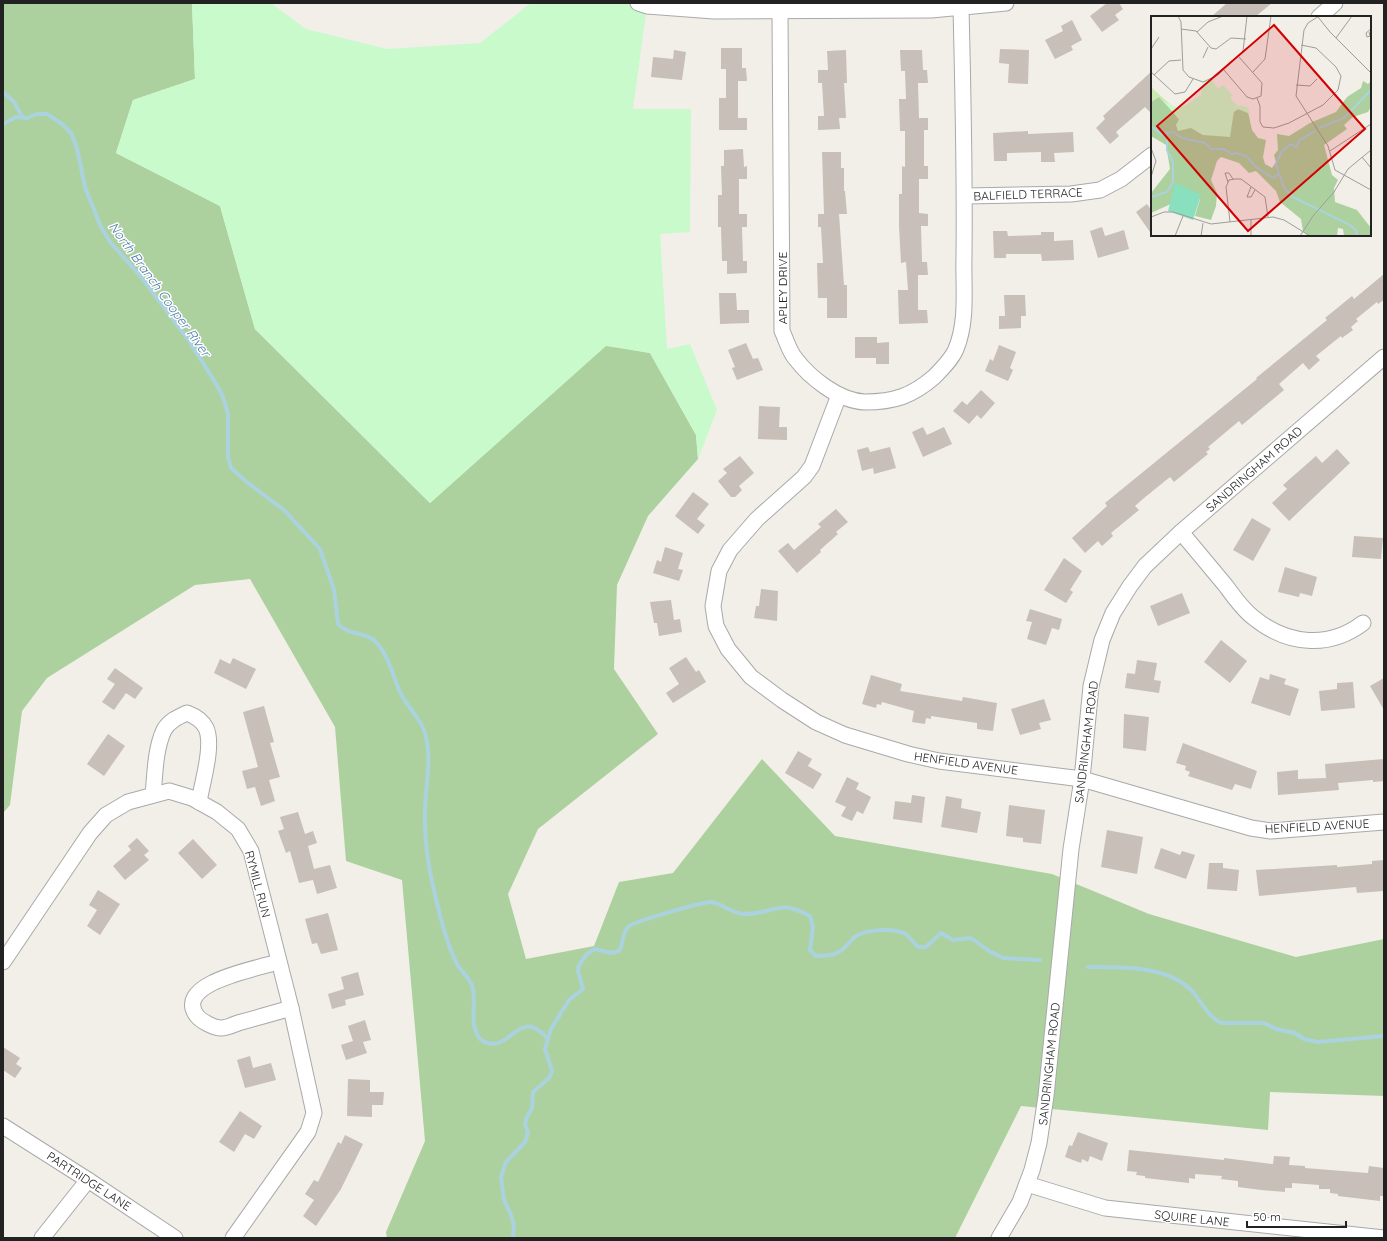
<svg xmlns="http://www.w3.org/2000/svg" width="1387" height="1241" viewBox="0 0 1387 1241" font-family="Quicksand,sans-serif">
<rect width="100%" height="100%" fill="#f2efe9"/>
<polygon fill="#add19e" points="3,3 192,3 195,79 133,100 116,153 220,206 255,329 430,503 606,345 650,353 696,435 698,459 648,516 617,585 614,669 658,734 538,829 508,894 526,959 594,946 619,882 673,873 762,759 835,836 1052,874 1149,914 1296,957 1384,939 1384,1096 1270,1092 1268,1130 1021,1106 955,1238 387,1238 386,1232 425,1141 402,880 346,861 335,727 250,579 195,585 47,678 22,711 10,805 3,813"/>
<polygon fill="#c8facc" points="192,3 271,3 306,29 387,49 480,43 531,3 638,3 647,6 633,109 691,109 690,232 660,234 667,349 690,344 717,410 698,459 696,435 650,353 606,346 430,503 255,329 220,206 116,153 133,100 195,79"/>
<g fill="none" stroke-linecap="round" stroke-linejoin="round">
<g stroke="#aad3df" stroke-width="4">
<polyline points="3,92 14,102 22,116"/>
<path d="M3 124 16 117 27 118 37 114H47L62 124 71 133 77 148 85 187 101 227 111 243 142 278 188 339 215 382 223 397 228 414V457L231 468 248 483 284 510 320 549 334 590 338 624C349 636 366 631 377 643 389 657 393 676 400 692 407 707 420 717 425 733 432 757 426 784 425 808 424 835 427 860 433 886 438 909 446 943 457 964 462 973 471 978 473 989 476 1004 470 1023 478 1036 480 1040 484 1042 488 1043 512 1050 519 1006 548 1039"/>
<path d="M1088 967C1122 967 1168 965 1193 992 1202 1003 1208 1016 1221 1023H1264L1276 1029 1295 1033 1304 1039 1318 1042 1384 1036"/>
<path d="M513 1238 514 1225 511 1215 504 1200 501 1177 506 1162 525 1142 528 1133 525 1124 527 1117 532 1108 533 1092 549 1078 552 1071 545 1049 551 1029 569 1000 583 989 578 971 579 965 587 954 595 949 611 953 619 951C624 944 621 934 629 926 634 922 704 901 711 902 723 904 733 914 745 914 776 914 777 898 810 916L813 927 810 950 816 956C829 956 839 955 847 945 850 942 853 938 856 936 868 929 893 928 906 934L918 947H926L941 933 953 940 971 938 989 951 1003 958 1040 960"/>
</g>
</g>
<g fill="#c7bfb8">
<polygon points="1107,3 1119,3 1123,9 1115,15 1119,20 1102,32 1090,16"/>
<polygon points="1227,3 1272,3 1255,17 1211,17"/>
<polygon points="1072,20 1082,40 1071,46 1073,50 1055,59 1045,40 1063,31 1061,26"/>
<polygon points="721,48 742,48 742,68 746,68 747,81 738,81 738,118 747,118 747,130 719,130 719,98 726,98 726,69 721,69"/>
<polygon points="1000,49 1029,50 1028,84 1008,83 1009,64 999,63"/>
<polygon points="674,50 686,52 682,80 651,77 653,57 673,59"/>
<polygon points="846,50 847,83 844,83 846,118 839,118 840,129 818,130 818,116 824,116 822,83 818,83 818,70 828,70 827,51"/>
<polygon points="900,50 922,50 923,70 927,70 928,83 918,83 919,118 928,118 928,130 924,130 924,166 928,166 928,179 919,179 919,213 928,214 928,226 921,226 922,262 927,262 928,275 918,275 918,310 927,310 928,323 899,324 898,290 908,290 906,262 901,263 899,226 899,194 902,194 902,166 905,167 905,131 900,131 899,99 906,99 905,71 901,71"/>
<polygon points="1152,71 1152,114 1145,107 1116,132 1119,136 1110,144 1096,128 1105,119 1103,116"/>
<polygon points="1028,131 1028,134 1073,132 1074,152 1054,153 1055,162 1041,162 1041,152 1007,153 1007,161 994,161 993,133"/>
<polygon points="743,149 744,167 747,166 747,179 739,179 739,214 747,214 747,227 742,227 743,261 747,261 747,273 727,274 727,261 722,261 721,227 718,227 718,195 722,195 721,166 724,166 724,150"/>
<polygon points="822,152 841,152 841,168 844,168 844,191 845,191 847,214 839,214 844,285 847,285 847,318 827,318 827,298 818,298 817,263 823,263 821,227 818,227 818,214 824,214"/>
<polygon points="1147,204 1152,211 1152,235 1136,212"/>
<polygon points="1102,227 1105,236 1124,230 1129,249 1098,258 1090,231"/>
<polygon points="993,231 1007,231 1008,236 1041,235 1041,232 1054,232 1054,241 1073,240 1074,260 1042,261 1041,254 1006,254 1006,258 994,258"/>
<polygon points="1384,274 1384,300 1378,304 1377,302 1356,319 1358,321 1351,327 1353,330 1342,338 1341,336 1316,356 1320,360 1309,370 1303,363 1279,384 1284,390 1242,425 1239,421 1220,437 1208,447 1210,449 1206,452 1208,454 1174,482 1170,477 1144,498 1135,506 1139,510 1111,533 1113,536 1102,546 1098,541 1085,553 1072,538 1107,506 1105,503 1257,379 1256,378 1327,320 1325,318 1352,296 1354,299"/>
<polygon points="719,293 736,293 737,310 749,310 749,323 720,324"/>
<polygon points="1004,295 1025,295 1026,316 1021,316 1021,328 999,329 999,316 1005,316"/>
<polygon points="855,337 877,337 877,343 889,342 889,364 876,364 876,358 855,358"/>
<polygon points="746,343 753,359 758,358 763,370 737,380 732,368 735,367 728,350"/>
<polygon points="999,345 1016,352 1010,368 1013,370 1008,381 985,371 990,359 993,361"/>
<polygon points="981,390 995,403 981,419 977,415 969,424 953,411 962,401 967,405"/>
<polygon points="759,406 780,407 779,427 787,427 787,440 758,439"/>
<polygon points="923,427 927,435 944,427 952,444 923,457 912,432"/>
<polygon points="868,447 870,452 890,447 896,468 874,474 873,468 862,471 857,450"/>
<polygon points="1337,449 1350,463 1289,521 1272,503 1287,489 1283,485 1316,456 1322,463"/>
<polygon points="740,456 754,473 739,486 742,490 735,497 731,497 718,481 727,473 723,469"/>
<polygon points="693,492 709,504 697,519 705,525 698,534 675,516"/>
<polygon points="836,509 848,522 836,532 838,534 820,550 821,552 797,573 778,551 788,543 794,550 821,527 818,524"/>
<polygon points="1252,518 1271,529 1253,561 1233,550"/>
<polygon points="1354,536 1383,538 1381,559 1352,557"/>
<polygon points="665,547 683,553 678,569 683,570 679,581 653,573 657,560 661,562"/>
<polygon points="1064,558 1082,571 1070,590 1073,592 1066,603 1044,590"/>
<polygon points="1285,567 1317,577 1312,596 1300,593 1299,597 1278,592"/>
<polygon points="761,589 778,591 777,621 754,618 756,606 759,606"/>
<polygon points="1182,593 1190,613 1158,626 1150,606"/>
<polygon points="671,600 674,620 680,619 682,632 659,636 657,623 654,623 650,602"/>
<polygon points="1030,609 1062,619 1059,630 1052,628 1046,645 1027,639 1032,622 1026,621"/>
<polygon points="1221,640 1247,661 1230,683 1204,662"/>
<polygon points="686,657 696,672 699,670 706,682 673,703 666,693 679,684 669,668"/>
<polygon points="233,658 256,669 246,689 214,673 220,659 230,664"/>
<polygon points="1137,660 1157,663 1154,680 1161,681 1159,693 1125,688 1127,673 1135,674"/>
<polygon points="115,668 143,688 135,699 126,693 114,710 102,702 115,684 107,679"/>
<polygon points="1270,674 1286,679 1284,684 1299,689 1290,716 1251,703 1260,677 1269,680"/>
<polygon points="871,675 902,684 900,691 962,701 963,697 997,703 993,731 977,729 977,723 931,716 931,719 926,718 925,724 912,722 914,711 882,702 881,705 877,704 876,708 862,704"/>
<polygon points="1384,678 1384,710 1370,686"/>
<polygon points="1353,682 1355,708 1321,711 1319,691 1337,689 1337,683"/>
<polygon points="1044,699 1051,720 1039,723 1041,729 1020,735 1011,709"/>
<polygon points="264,706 274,742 270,743 280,777 269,780 275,801 261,806 255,787 247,789 242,771 258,767 243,712"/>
<polygon points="1124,714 1149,717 1146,751 1123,748"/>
<polygon points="108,734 125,746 104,776 87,764"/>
<polygon points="1183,743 1257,771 1251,789 1235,784 1232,790 1188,776 1190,772 1185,770 1186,766 1176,763"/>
<polygon points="798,751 812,759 808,766 822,774 813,789 785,773"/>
<polygon points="1384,759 1384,781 1373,782 1373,780 1338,783 1339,790 1278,795 1277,772 1298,770 1298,779 1326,778 1325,764"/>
<polygon points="847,777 859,783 856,789 871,797 863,814 857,811 852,821 841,816 846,807 835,802"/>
<polygon points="912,795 925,797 922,823 893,819 895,801 911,803"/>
<polygon points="946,796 962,799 961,808 981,812 977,833 941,827"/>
<polygon points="1009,805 1045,810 1041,844 1023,842 1023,838 1006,836"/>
<polygon points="298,812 305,834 313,831 317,843 308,846 314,869 330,865 337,888 317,894 313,880 299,883 290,851 286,853 278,831 284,829 280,817"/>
<polygon points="1107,830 1143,837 1137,874 1101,867"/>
<polygon points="137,838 149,851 144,855 149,860 125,880 113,866 131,850 128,846"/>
<polygon points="193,839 217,865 202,879 178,853"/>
<polygon points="1161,848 1180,855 1182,851 1195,855 1186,879 1154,868"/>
<polygon points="1384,860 1384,891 1357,893 1356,887 1259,896 1256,870 1337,865 1337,867 1372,864 1372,861"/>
<polygon points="1209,863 1223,863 1223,868 1239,870 1237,891 1207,889"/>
<polygon points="98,890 120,904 100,935 87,926 97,910 89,905"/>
<polygon points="328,913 338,950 321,954 317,943 312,944 305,919"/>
<polygon points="358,972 364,995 345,1000 346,1005 332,1009 328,994 344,989 341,977"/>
<polygon points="365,1020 371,1040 363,1042 367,1053 346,1060 341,1045 353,1041 348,1026"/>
<polygon points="3,1047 20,1058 16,1064 22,1068 15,1078 3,1070"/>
<polygon points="250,1056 253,1068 271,1063 276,1080 245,1088 237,1060"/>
<polygon points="348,1079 370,1080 370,1092 384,1092 383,1105 372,1105 372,1117 347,1116"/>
<polygon points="240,1111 262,1126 254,1139 245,1134 234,1152 219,1142"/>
<polygon points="1078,1132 1108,1143 1102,1161 1090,1156 1088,1162 1082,1159 1081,1163 1065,1157 1069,1145 1072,1146"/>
<polygon points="345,1135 363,1144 341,1189 316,1226 303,1216 314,1200 305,1194 314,1180 318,1182 338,1142 341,1144"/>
<polygon points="1129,1150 1224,1160 1224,1158 1273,1164 1274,1156 1290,1157 1289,1165 1305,1166 1305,1168 1368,1173 1369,1166 1384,1168 1384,1196 1380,1196 1380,1201 1338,1196 1338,1194 1330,1193 1330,1189 1319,1189 1319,1185 1292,1183 1292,1188 1285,1188 1285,1192 1261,1190 1238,1187 1238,1181 1221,1179 1222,1176 1195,1174 1195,1179 1189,1178 1189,1183 1145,1178 1145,1176 1136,1175 1137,1172 1127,1171"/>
</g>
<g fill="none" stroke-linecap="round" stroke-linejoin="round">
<defs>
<g id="minor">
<polyline points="638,3 647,6 714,11 931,10 1006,3"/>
<path d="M780 11 782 331C786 339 789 351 795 358 810 378 839 401 865 402 894 402 912 396 934 377 942 369 952 359 956 349 968 320 963 287 964 256 965 173 963 90 961 7"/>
<polyline points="1319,17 1335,3"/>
<polyline points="965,196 1071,194 1100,190 1121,179 1152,155"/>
<polyline points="839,395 812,466 804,477 757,519 730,550 719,571 713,606 716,626 728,649 751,677 782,700 816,722 845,735 908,754 939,761 1082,779 1251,828 1271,831 1384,822"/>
<path d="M1181 532C1196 550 1211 568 1226 586 1234 597 1243 610 1254 618 1287 645 1329 649 1363 623"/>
<path d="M153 795C155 775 155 749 164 730 169 721 178 717 187 713 195 716 202 720 206 728 214 745 202 783 199 802"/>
<polyline points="3,962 90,833 106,815 128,802 169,791 192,798 217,812 238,829 251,851 291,1008 314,1113 308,1132 233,1238"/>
<path d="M278 962C260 968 172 983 197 1016 201 1021 214 1028 221 1028 226 1028 233 1025 238 1023 256 1018 274 1013 291 1008"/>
<polyline points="3,1126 88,1180 175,1238"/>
<polyline points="1027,1184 1105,1208 1384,1238"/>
<polyline points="42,1238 88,1180"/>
<polyline points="999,1238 1020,1202 1032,1170 1039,1143 1046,1096 1071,849 1082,779 1091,686 1102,640 1113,613 1130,586 1145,566 1181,532 1384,357"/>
</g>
</defs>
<use href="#minor" stroke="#a9a9a9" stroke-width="17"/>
<use href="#minor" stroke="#fff" stroke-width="15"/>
</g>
<g text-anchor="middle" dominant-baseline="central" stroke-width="3" stroke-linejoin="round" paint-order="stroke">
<g font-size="12" fill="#222" stroke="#fff">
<text transform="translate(1028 194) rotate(-2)">BALFIELD TERRACE</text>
<text transform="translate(782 288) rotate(-90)">APLEY DRIVE</text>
<text transform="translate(1254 469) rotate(-41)">SANDRINGHAM ROAD</text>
<text transform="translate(1086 742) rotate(-83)">SANDRINGHAM ROAD</text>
<text transform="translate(966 763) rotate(8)">HENFIELD AVENUE</text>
<text transform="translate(1317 826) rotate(-3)">HENFIELD AVENUE</text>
<text transform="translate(258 884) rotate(75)">RYMILL RUN</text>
<text transform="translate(1049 1064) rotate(-84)">SANDRINGHAM ROAD</text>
<text transform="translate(89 1181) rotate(33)">PARTRIDGE LANE</text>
<text transform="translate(1192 1218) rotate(6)">SQUIRE LANE</text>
</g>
<g font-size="13" font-style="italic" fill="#4a7aab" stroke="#fff">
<text transform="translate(160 289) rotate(54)">North Branch Cooper River</text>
</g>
</g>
<g transform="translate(1151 16)">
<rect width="220" height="220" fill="#f2efe9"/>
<path d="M0 71 23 92 27 115 8 81 0 86Z" fill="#cdebb0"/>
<path d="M212 65 217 68 220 65V91L217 96 202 101 193 109 196 113 173 129 181 159 187 164 183 172 184 186 206 194 220 212V220H193L192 213 187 212 186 220H159L152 215 150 203 129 186 125 175 105 155 98 157 88 147 70 141 66 145 60 164 66 177 65 190 60 204 44 200 49 183 44 177 0 197V177L19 153 15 129 0 120V86L8 81 28 103 52 119 87 93 97 96 101 114 107 122 115 124 112 141 114 148 121 152 125 146 123 139 127 134 126 118 138 120 159 107 185 96 196 81 210 72Z" fill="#add19e"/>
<path d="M61 64 67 73 72 69 81 79 79 82 88 91 89 89 97 92 99 98 87 93 83 95 79 121 52 119 40 112 27 115 25 109 28 103 12 85 25 91 34 90 50 79 52 66Z" fill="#c8facc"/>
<path d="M24 167 50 179 42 204 17 195Z" fill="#88e0be"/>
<path fill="none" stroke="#aad3df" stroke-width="2" d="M0 110 10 118 22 116 31 122 54 127 60 133H73L80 138 85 137 95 140 105 151 122 162 128 158M168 112 193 102 220 74M164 115 149 124 145 131 140 128 131 135 125 148 128 158 134 173 142 181 199 209 205 214 206 220M0 181 16 176 22 166V146L16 134V119"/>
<path fill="none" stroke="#9f9d99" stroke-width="1" d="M27 0 30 6 32 54 38 61 52 66 67 59 92 35 96 0M168 0 157 7 153 14 145 80 177 130 184 154 220 174M167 1 179 16 220 57M30 13 45 15 60 32 65 33 80 22 95 23M46 16 57 6 72 0M218 16 219 20 216 21 215 17 220 13M185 22 201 0M0 33 8 21M52 42 57 31M73 54 96 81 102 83 110 80 111 67 88 41M0 56 24 78 34 76 42 63M102 56 114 43 120 0M3 59 18 45 30 44M145 69 159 70 166 63M106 82 109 90V106L112 111 123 112 138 107 172 89 187 74 190 60 185 51 165 32 150 29M0 132 5 145 0 161M179 135 220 108M211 141 220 152M77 166 74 157H78L82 163M100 171 96 181H100L104 174M0 201 13 196H22L60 208 122 201 133 204 159 220M100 203V220M79 206 75 171 78 164 84 163H90L114 181 117 201M24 220 32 200M50 220 52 207M149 220 162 200 183 176 197 153 220 134"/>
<path fill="#d40000" fill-opacity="0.15" stroke="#d40000" stroke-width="2" d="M123 9 214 113 97 215 6 110Z"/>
<rect width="220" height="220" fill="none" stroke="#222" stroke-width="2"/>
</g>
<rect width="1387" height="1241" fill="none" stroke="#222222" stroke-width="8"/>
<path d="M1247 1221v6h99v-6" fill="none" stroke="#222222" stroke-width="2"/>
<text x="1253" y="1221" font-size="12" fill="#222222" stroke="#ffffff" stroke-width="3" paint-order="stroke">50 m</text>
</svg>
